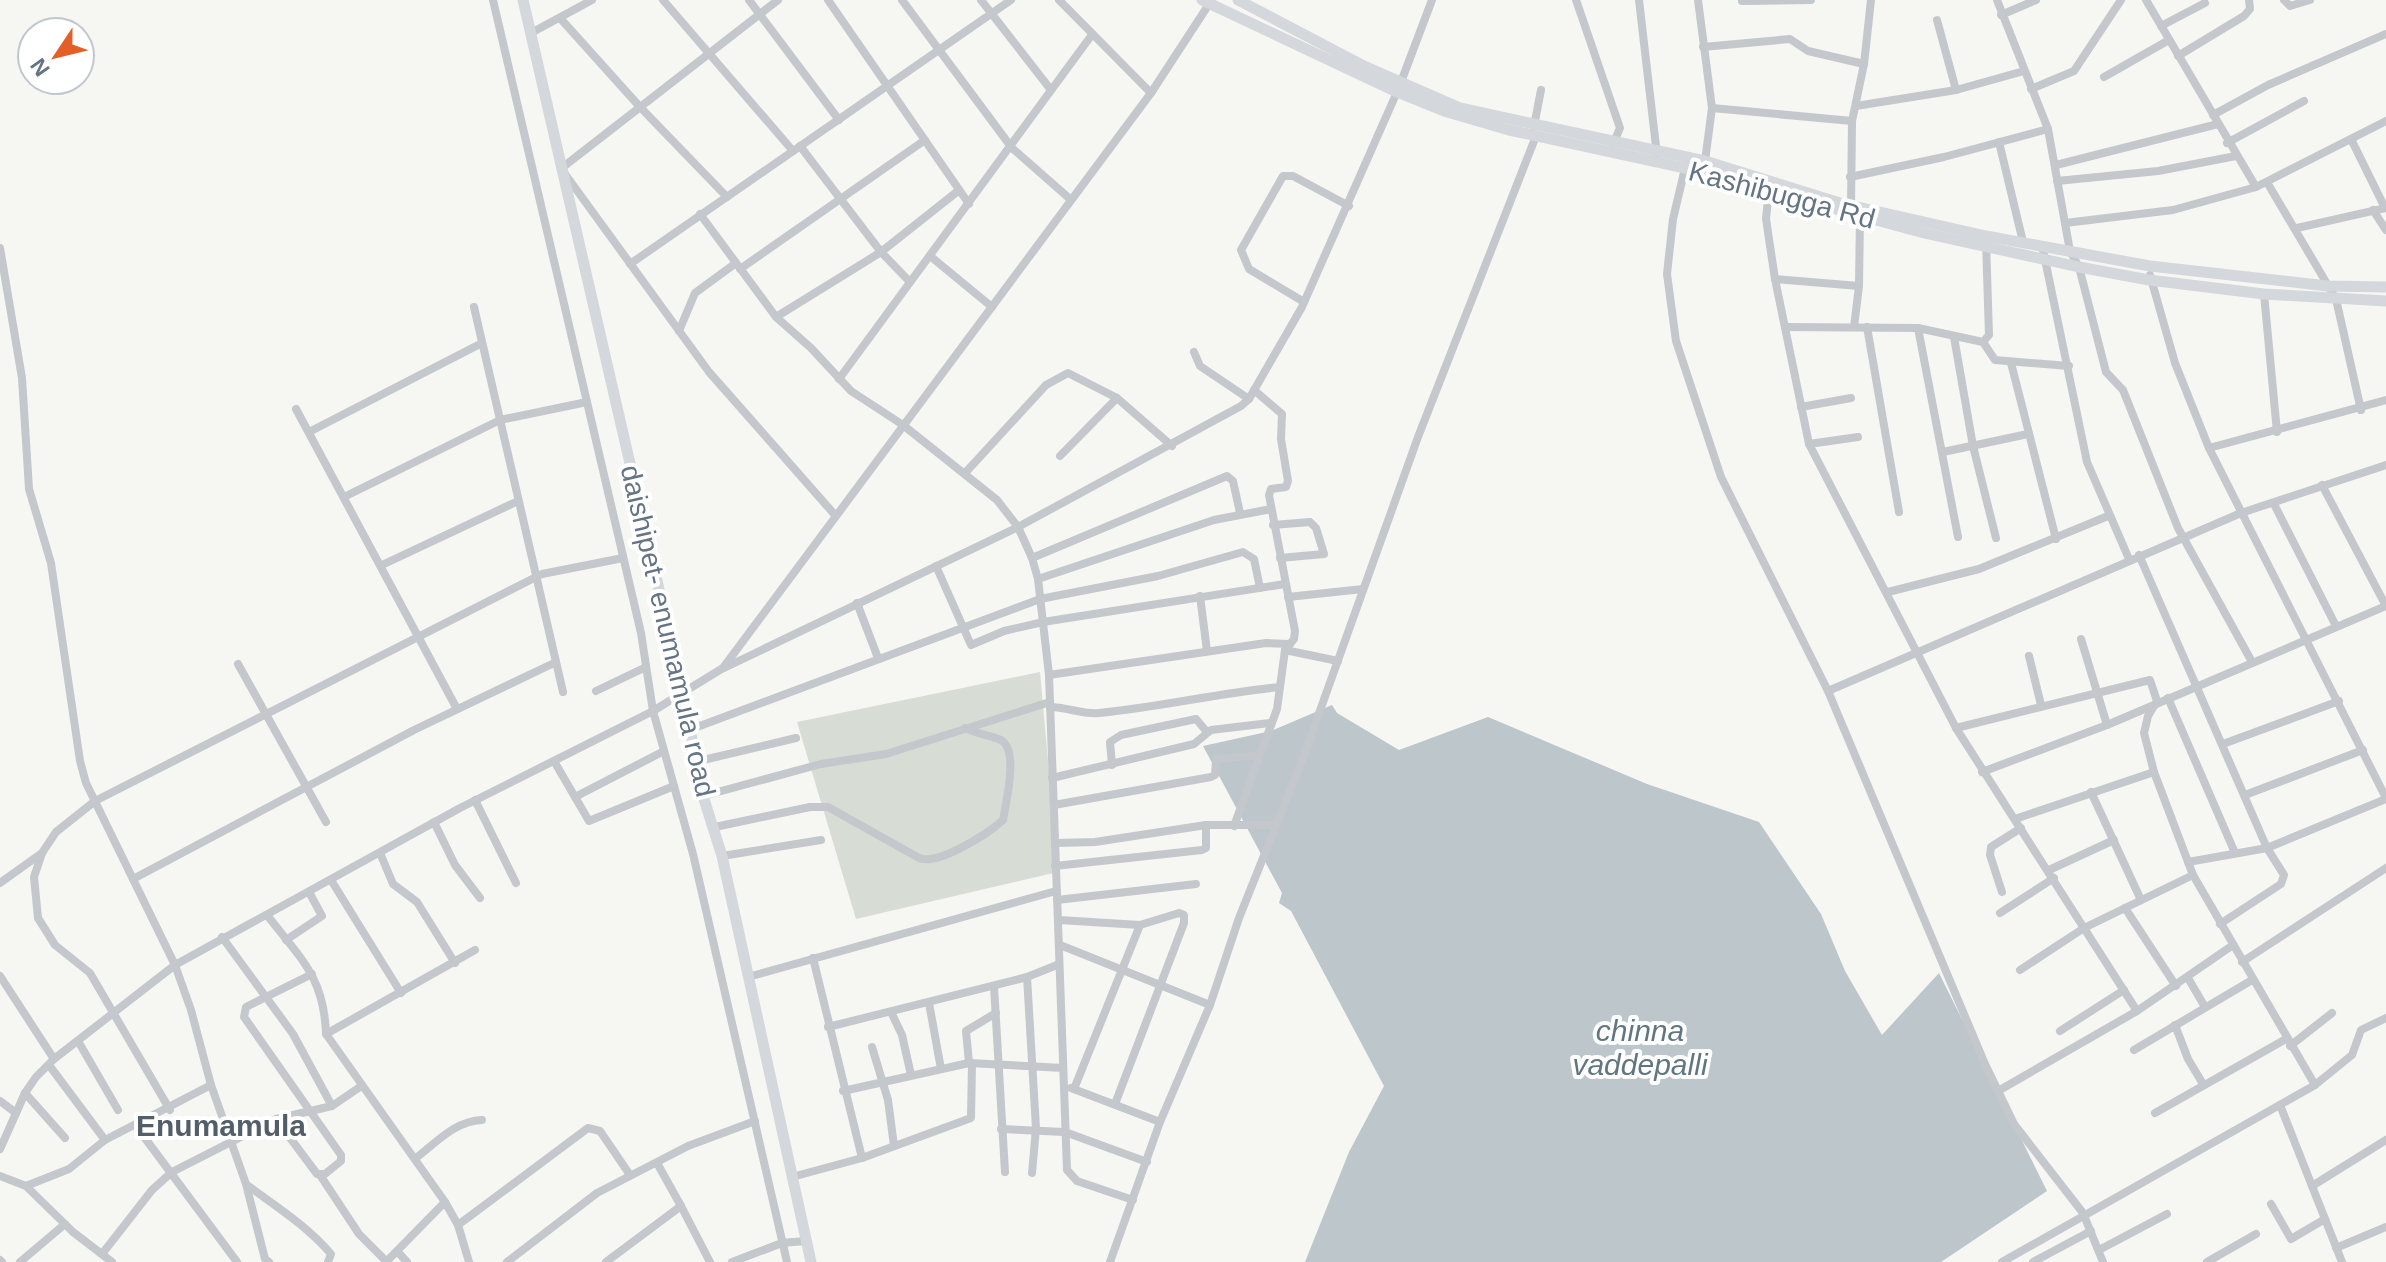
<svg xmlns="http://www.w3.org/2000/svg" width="2386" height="1262" viewBox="0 0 2386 1262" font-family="Arial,sans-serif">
<rect width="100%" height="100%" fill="#f6f6f3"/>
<polygon fill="#d7ddd4" points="1040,672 1058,872 856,919 797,722"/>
<polygon fill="#bcc6cb" points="1332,705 1337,713 1399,750 1488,717 1647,784 1759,822 1821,914 1845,971 1882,1035 1939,973 2047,1191 1941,1262 1305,1262 1349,1152 1384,1086 1291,911 1279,903 1282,893 1203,746 1271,731"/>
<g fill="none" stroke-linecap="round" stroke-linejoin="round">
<g stroke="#c4c7cb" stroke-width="8">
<polyline points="493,0 641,633 653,711 693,854 787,1262"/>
<polyline points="663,0 793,151"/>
<polyline points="749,0 839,120"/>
<polyline points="828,0 969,204"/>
<polyline points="902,0 1012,148 1070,199"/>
<polyline points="981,0 1051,90"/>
<polyline points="1059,0 1151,93"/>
<polyline points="1576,0 1620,128 1613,144"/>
<polyline points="1639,0 1657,155"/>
<polyline points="1698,0 1712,108 1705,161"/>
<polyline points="1997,0 2048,129 2070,251 2079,267 2106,372 2123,390 2178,528 2252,662"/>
<polyline points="2146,0 2256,187"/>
<polyline points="2284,0 2290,6 2310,0"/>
<polyline points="1742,1 1811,0"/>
<polyline points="2001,15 2036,0"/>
<polyline points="560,18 640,107 727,197"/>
<polyline points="1937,20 1956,90"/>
<polyline points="2161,26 2205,3"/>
<polyline points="531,33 592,0"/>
<polyline points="1703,47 1790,39 1808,51 1864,64"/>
<polyline points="2178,56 2244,16 2250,9 2249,0"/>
<polyline points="2104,77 2169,40"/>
<polyline points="1401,82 1432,0"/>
<polyline points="2031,89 2074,71 2121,0"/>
<polyline points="1856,106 1956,90 2024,71"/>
<polyline points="1712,108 1852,121"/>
<polyline points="2213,115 2268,85 2386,34"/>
<polyline points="1534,126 1541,90"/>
<polyline points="2351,139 2385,208"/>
<polyline points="1999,142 2023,242"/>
<polyline points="2227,143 2304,101"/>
<polyline points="800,146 881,252 910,282"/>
<polyline points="1686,164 1673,219 1667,274 1676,341 1721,477 1828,691 1985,1064 2014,1124 2083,1213 2103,1262"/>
<polyline points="2056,165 2218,124"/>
<polyline points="563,167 778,0"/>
<polyline points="565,174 709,372 835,515"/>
<polyline points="1850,177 1944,157 2048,129"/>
<polyline points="2057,181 2158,171 2236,156"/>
<polyline points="2268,184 2336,299 2361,410"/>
<polyline points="1769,189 1766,219 1775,279 1809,444 1956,728 2137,1011"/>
<polyline points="1851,208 1852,121 1864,64 1871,0"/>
<polyline points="2373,210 2386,230"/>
<polyline points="700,214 776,317 881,252 958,191"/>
<polyline points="2065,223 2173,210 2256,187 2386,121"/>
<polyline points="2297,228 2386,208"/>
<polyline points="2042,245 2087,462 2129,559"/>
<polyline points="0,248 22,378 29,489 51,563 80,761 86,783 175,965 191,1010 211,1085 246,1184 265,1259 269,1262"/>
<polyline points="930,256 992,307"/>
<polyline points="630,264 1011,0"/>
<polyline points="740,269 925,140"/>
<polyline points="2150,275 2175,363 2209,448 2386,798"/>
<polyline points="1775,279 1859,286"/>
<polyline points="2264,294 2277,432"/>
<polyline points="1304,302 1249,269 1241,250 1283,176 1293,176 1349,206"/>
<polyline points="474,307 563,692"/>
<polyline points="776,317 811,348 851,391 903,425 997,500 1018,527 1032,558 1038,579 1049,675 1067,1170 1077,1181 1133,1200"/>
<polyline points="1786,327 1918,328 1983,342 1995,360 2069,366"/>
<polyline points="1854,327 1859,286 1860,215"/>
<polyline points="1867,327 1899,512"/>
<polyline points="1918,328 1958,537"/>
<polyline points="679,331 695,293 736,263"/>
<polyline points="1954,337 1973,446 1996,538"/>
<polyline points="1983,342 1989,335 1986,241"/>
<polyline points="1194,352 1200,366 1249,399"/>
<polyline points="2011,363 2056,539"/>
<polyline points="839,379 1091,36"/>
<polyline points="1801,407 1851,398"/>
<polyline points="296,409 457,709"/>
<polyline points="309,432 482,343"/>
<polyline points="1809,444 1858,437"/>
<polyline points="2209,448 2386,400"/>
<polyline points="1943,452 2028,434"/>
<polyline points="1060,456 1117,398"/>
<polyline points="966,472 1046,385 1068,373 1117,398 1172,446"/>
<polyline points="2322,485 2386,606"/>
<polyline points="344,497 500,420 587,402"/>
<polyline points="2274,504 2336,626"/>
<polyline points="1273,525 1310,522 1316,528 1324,554 1280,558"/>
<polyline points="2139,555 2267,848 2284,875 2281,884 2220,924"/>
<polyline points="1032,558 1227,476 1233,481 1240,513"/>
<polyline points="382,565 518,501"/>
<polyline points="936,566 971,645 1004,631 1043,622 1285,584"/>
<polyline points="1038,579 1214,520 1271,509"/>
<polyline points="1888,592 1979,569 2108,516"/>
<polyline points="1200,596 1207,651"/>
<polyline points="1288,597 1363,589"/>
<polyline points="857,603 878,658"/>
<polyline points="2081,639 2107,725"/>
<polyline points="1285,650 1338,661"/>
<polyline points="2029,656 2041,705"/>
<polyline points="238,664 326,822"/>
<polyline points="724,668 1018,527 1241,406 1249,399 1302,307 1397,92"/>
<polyline points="1049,675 1266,643 1290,644"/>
<polyline points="596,691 646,667"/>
<polyline points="1828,691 2241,513 2386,465"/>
<polyline points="2168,698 2235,853"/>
<path d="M1050 707C1067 707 1084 715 1099 713 1160 707 1219 693 1280 687"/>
<polyline points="1956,728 2150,680 2157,701 2148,716 2144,733 2154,772 2193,875 2315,1085 2002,1262"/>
<polyline points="689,730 1040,599 1158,576 1243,552 1254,559 1260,588"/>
<polyline points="2223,744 2339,701"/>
<polyline points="554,761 589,821 674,786"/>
<polyline points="695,762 796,738"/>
<polyline points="1112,765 1110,742 1121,735 1196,719 1207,732"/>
<polyline points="1982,772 2107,725 2386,606"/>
<polyline points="1052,778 1194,744 1211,730 1270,723"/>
<polyline points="2091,792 2141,900"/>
<polyline points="2245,795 2363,750"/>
<polyline points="703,796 821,764 886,754 1050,702"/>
<polyline points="575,797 664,751"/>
<polyline points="475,800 516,883"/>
<polyline points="1054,805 1211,777 1215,775 1216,759 1259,755"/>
<polyline points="2015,819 2154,772"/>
<polyline points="434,822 455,865 480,898"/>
<polyline points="1234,826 1277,709 1285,650 1294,639 1295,631 1269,495 1271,489 1286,487 1288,481 1281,439 1282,414 1254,390"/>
<path d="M715 827 810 807H828L919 858C938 866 989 833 1003 820 1006 802 1019 750 1001 740 990 735 976 734 965 728"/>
<polyline points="1056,843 1095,842 1206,825 1275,825"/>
<polyline points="380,853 393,884 417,902 455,963"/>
<polyline points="722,856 821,840"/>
<polyline points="2188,862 2267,848 2386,799"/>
<polyline points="1055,866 1202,850 1206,848 1206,825"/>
<polyline points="2049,870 2114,840"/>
<polyline points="133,879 414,730 554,663"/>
<polyline points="331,880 401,993"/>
<polyline points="0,883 42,853"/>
<polyline points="2002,892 1990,855 1991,847 2021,828"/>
<polyline points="1057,900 1196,884"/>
<polyline points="2125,908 2176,986"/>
<polyline points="2000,913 2054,878"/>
<path d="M267 915C301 959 324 977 326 1034L445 1202 458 1225 469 1262"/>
<polyline points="1059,920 1140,925"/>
<polyline points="222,937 293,1034 332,1106"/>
<polyline points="286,940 322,916 309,892"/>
<polyline points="1060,945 1210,1005"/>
<polyline points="813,958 862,1158"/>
<polyline points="2242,962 2386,868"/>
<polyline points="2020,970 2084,928 2193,875"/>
<polyline points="0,976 54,1059"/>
<polyline points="748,977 1056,891"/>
<polyline points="1027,977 1036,1128 1032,1173"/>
<polyline points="2188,978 2205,1007"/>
<polyline points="994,986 1005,1172"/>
<polyline points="929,1003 941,1069"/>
<polyline points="891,1012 902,1035 911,1075"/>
<polyline points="2175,1025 2188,1059 2203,1084"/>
<polyline points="828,1027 1027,977 1057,965"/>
<polyline points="2060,1031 2124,990"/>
<polyline points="326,1034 475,950"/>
<polyline points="78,1041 118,1110"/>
<polyline points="2290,1046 2332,1013"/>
<polyline points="872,1047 888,1100 894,1146"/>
<polyline points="2134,1050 2252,980"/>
<polyline points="969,1063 966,1031 996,1013"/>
<polyline points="49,1065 105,1140"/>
<polyline points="2315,1085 2352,1055 2361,1030 2386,1018"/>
<polyline points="1071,1088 1160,1122"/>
<polyline points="1074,1089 1140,925 1179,913 1184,915 1184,923 1115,1104"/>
<polyline points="843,1091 969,1063 1063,1068"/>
<polyline points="1998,1091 2137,1011 2233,945"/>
<polyline points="25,1093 65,1138"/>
<polyline points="0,1101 16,1113"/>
<polyline points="2280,1105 2342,1262"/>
<polyline points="170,1110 90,973 55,945 38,918 34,877 42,853 56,832 95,801 542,574 623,558"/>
<polyline points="2155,1113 2286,1039"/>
<polyline points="276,1119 317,1174 325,1174 341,1161 341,1155 244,1017 246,1007 312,974"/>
<polyline points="136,1126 237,1262"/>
<polyline points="1001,1129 1065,1132 1147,1162"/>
<polyline points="0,1149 25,1093 36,1077 54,1059 175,965 460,808 653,711 723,668 1151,93 1211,1"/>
<path d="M416 1158C437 1142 455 1121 482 1120"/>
<polyline points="657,1163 681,1206"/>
<polyline points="320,1175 359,1234 387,1262"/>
<polyline points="0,1176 26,1186 69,1169 105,1140 211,1085"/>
<polyline points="792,1177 862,1158 971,1118 972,1064"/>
<path d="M247 1185C277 1207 307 1226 331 1254L328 1262"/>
<polyline points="26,1186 73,1232 112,1262"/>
<polyline points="2312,1186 2386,1140"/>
<polyline points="2271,1204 2291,1239 2325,1219"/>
<polyline points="458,1225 588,1128 600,1131 630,1175"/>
<polyline points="2336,1248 2386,1227"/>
<polyline points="2099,1250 2167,1214"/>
<polyline points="397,1251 407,1262"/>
<polyline points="102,1254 152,1190 172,1172 276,1119 332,1106 360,1087"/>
<polyline points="0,1260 2,1262"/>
<polyline points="20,1262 65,1224"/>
<polyline points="386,1262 445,1202"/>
<polyline points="507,1262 597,1193 688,1146 755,1121"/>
<polyline points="606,1262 681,1206 710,1262"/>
<polyline points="732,1262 782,1243 805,1241"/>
<polyline points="1110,1262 1160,1122 1210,1005 1239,918 1303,758 1418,437 1536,136"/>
<polyline points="2033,1262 2091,1231"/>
<polyline points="2207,1262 2256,1234"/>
</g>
<g stroke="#d4d8dc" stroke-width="11">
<polyline points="523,0 683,693 703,796 722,856 811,1262"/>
<polyline points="1202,0 1397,92 1444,111 1509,130 1685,168 1924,233 2079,267 2149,280 2264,294 2386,301"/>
<polyline points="1238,0 1364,66 1460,108 1705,161 1840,203 1986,236 2150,266 2328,286 2386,287"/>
</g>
</g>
<g text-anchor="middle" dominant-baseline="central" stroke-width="8" stroke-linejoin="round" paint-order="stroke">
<g font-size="28" fill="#657484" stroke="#fff">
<text transform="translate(1782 195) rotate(15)">Kashibugga Rd</text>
<text transform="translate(668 631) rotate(77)">daishipet- enumamula road</text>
</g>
<g font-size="30" font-style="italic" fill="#617680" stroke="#fff">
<text x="1640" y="1030">chinna<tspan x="1640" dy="34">vaddepalli</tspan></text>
</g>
<g font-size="30" font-weight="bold" fill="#535e69" stroke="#fff">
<text x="221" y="1125">Enumamula</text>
</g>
</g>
<g transform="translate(56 56) rotate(235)"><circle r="38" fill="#ffffff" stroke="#c1c7ce" stroke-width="2"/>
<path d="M0-6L14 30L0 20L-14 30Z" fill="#e35f27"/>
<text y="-12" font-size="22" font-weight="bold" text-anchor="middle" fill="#657484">N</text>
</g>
</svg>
